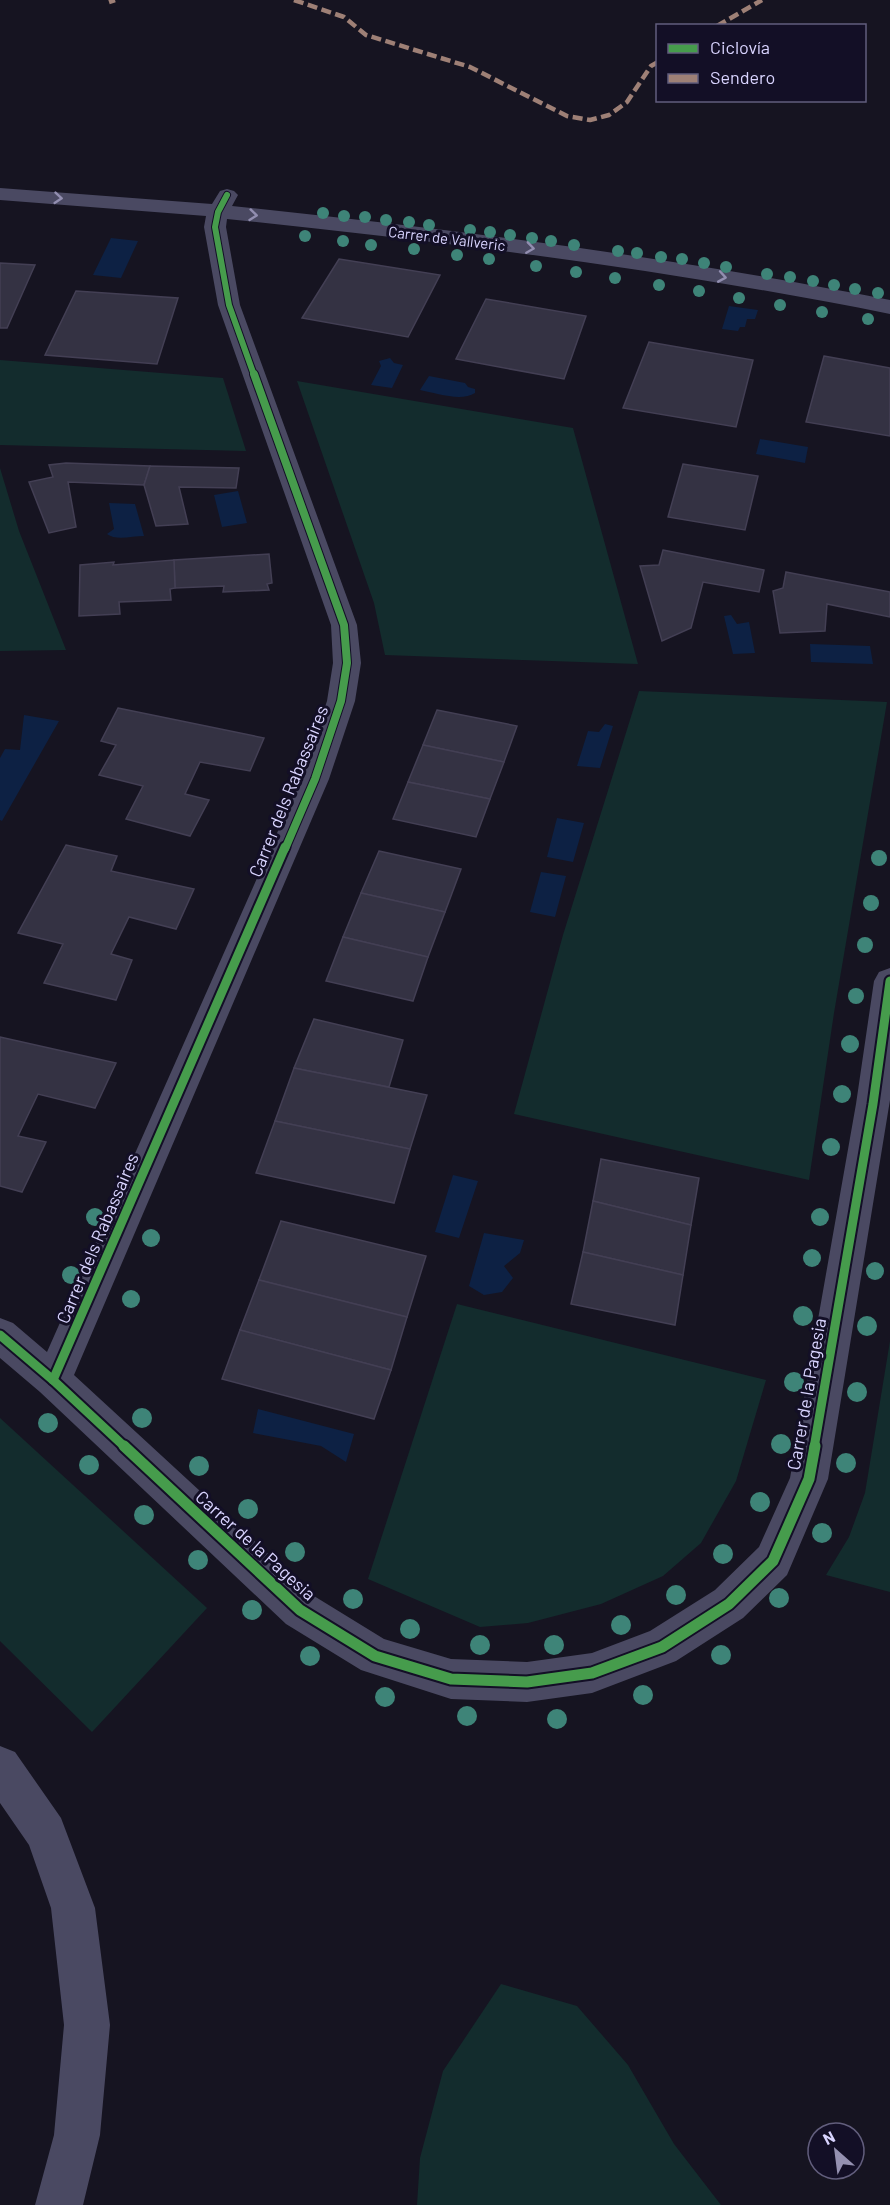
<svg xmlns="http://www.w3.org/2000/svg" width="890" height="2205" viewBox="0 0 890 2205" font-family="Barlow,sans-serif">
<rect width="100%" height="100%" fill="#161421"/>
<g fill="#132c2d">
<polygon points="0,360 223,378 246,451 0,445"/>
<polygon points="297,381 573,428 638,664 385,655 374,603"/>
<polygon points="0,468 19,531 66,650 0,651"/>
<polygon points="639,691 887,702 834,1013 809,1180 514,1114 563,935"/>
<polygon points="457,1304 766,1380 736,1481 701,1543 663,1576 601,1604 528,1623 480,1627 368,1579"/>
<polygon points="890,1341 890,1592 826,1575 849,1537 865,1493"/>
<polygon points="0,1418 207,1608 92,1732 0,1641"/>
<polygon points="501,1984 577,2006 628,2065 674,2144 721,2205 417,2205 420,2158 443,2071"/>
</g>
<g fill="#0d2144">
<polygon points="111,238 138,241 121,278 93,275"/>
<polygon points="729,306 758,310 755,319 747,319 745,327 740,327 738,331 722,329"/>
<polygon points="390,358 394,363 403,365 392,388 371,385 381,366 379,361"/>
<path d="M429 376 465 383 468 387 475 389V393C461 402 436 393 420 390Z"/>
<polygon points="760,439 808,447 805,463 756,454"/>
<polygon points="238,491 247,523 222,527 214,495"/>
<path d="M109 503 135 504 144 536C132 536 116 541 107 534L114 529Z"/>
<polygon points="731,615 737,624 749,622 755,653 733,654 724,616"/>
<polygon points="810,644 870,646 873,664 811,662"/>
<polygon points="24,715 59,721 2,821 0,820 0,758 5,749 20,750"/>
<polygon points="605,724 613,726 600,768 577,766 588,731 599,732"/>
<polygon points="557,818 584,823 573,862 547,857"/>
<polygon points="541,872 566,876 555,917 530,912"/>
<polygon points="453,1175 478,1181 459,1238 435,1232"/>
<polygon points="484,1233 524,1240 520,1253 504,1266 513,1278 502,1292 484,1295 469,1286"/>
<polygon points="258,1409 354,1434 346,1462 321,1446 253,1433"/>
</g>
<g fill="#343243" stroke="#433f54" stroke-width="1.5">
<polygon points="339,259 440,275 408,337 302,318"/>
<polygon points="0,263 35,265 7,328 0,328"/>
<polygon points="76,291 178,298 157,364 45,355"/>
<polygon points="486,299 586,316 564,379 456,359"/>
<polygon points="649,342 753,360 736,427 623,408"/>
<polygon points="824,356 890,368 890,436 806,422"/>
<polygon points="66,463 150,466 144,485 68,482 76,527 49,533 29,482 53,477 49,465"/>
<polygon points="683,464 758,476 745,530 668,517"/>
<polygon points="150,466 239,468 236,488 179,487 188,524 156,526 144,485"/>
<polygon points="663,550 764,570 759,592 703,582 691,628 662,641 640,566 659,565"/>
<polygon points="269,554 272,583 267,584 269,590 223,592 224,586 175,588 174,560"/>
<polygon points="174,560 175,588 170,589 171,600 119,602 120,614 79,616 80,565 114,562 113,565"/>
<polygon points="786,572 890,592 890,617 827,604 825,631 780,633 773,591 783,588"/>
<polygon points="118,708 264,738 250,771 200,762 185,794 209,800 190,836 126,819 143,786 99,775 116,745 101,741"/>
<polygon points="437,710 517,726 504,762 423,745"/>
<polygon points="423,745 504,762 490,799 408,782"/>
<polygon points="408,782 490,799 476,837 393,819"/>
<polygon points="66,845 117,856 111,871 194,889 176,929 129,917 111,954 132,960 116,1000 44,983 63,944 18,933"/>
<polygon points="379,851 461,869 445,912 361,893"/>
<polygon points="361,893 445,912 428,957 343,937"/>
<polygon points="343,937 428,957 413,1001 326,981"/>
<polygon points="314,1019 403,1040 389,1087 294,1068"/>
<polygon points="0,1037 116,1063 95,1108 38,1094 18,1136 46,1142 22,1192 0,1186"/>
<polygon points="294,1068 427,1095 410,1149 275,1121"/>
<polygon points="275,1121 410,1149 394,1203 256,1173"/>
<polygon points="601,1159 699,1178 691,1225 593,1201"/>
<polygon points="593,1201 691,1225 683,1275 583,1252"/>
<polygon points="281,1221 426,1256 407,1317 259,1280"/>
<polygon points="583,1252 683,1275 675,1325 571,1304"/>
<polygon points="259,1280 407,1317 391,1370 240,1330"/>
<polygon points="240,1330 391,1370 374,1419 222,1379"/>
</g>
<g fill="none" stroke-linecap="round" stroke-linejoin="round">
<g fill="#4a4962" fill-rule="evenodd">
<path d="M0 188 212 204 220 191 227 189 234 191 238 195 232 206C452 229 672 257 890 300V314C671 270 449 242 227 219L226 227 240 305 357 625 361 663 355 701 329 779 74 1375 314 1596 384 1639 451 1659 527 1662 592 1653 650 1631 715 1590 759 1547 790 1478 856 1104 874 981 879 972 890 968V1100L828 1479 787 1575 743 1618 676 1661 592 1693 527 1702 451 1699 361 1670 286 1624 40 1392 0 1358V1318L13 1323 47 1352 301 779 327 701 333 663 331 625 218 305 204 227 206 216 0 200Z"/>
<polygon points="0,1746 15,1752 61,1818 95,1908 110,2025 100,2135 83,2205 35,2205 54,2135 64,2025 51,1908 29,1845 0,1803"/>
</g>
<g stroke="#9e8076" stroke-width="4.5" stroke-dasharray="10 4.5" stroke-linecap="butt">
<polyline points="294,0 344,17 366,35 470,67 567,116 590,120 609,115 627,102 651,66 658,62"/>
<polyline points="109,2 115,0"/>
<polyline points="717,26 762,0"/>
</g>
<defs>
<polyline id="cycleway-far3" points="227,195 218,212 215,227 229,305 254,375"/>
<polyline id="cycleway-far2" points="254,374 344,625 347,663 341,701 315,779 285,849"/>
<g id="cycleway-far1">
<polyline points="0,1335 53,1380 126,1448"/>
<polyline points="53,1380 285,847"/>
<polyline points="814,1448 873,1104 890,981"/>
</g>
<polyline id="cycleway" points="124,1446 300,1610 375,1656 451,1679 527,1682 592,1673 662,1647 729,1604 773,1561 809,1479 815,1446"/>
</defs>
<use href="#cycleway-far3" stroke="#130f26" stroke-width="8"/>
<use href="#cycleway-far2" stroke="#130f26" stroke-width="10"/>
<use href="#cycleway-far1" stroke="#130f26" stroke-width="13"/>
<use href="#cycleway" stroke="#130f26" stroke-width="15"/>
<use href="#cycleway-far3" stroke="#469c4c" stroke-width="6"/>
<use href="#cycleway-far2" stroke="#469c4c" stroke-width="8"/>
<use href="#cycleway-far1" stroke="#469c4c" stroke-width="9"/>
<use href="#cycleway" stroke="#469c4c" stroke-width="11"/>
</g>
<g fill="#3e8478">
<circle cx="323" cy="213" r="6"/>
<circle cx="344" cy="216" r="6"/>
<circle cx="365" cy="217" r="6"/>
<circle cx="386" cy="220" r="6"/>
<circle cx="409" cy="222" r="6"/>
<circle cx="429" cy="225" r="6"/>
<circle cx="470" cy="230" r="6"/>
<circle cx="490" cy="232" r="6"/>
<circle cx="510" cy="235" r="6"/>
<circle cx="305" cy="236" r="6"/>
<circle cx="532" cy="238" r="6"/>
<circle cx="343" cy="241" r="6"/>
<circle cx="551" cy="241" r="6"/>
<circle cx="371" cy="245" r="6"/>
<circle cx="574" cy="245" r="6"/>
<circle cx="414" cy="249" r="6"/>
<circle cx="618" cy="251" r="6"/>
<circle cx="637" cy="253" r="6"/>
<circle cx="457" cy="255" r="6"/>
<circle cx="661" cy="257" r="6"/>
<circle cx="489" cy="259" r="6"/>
<circle cx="682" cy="259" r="6"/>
<circle cx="704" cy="263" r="6"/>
<circle cx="536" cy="266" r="6"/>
<circle cx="726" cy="267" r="6"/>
<circle cx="576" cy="272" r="6"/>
<circle cx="767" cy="274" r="6"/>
<circle cx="790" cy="277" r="6"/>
<circle cx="615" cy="278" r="6"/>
<circle cx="813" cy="281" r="6"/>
<circle cx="659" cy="285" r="6"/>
<circle cx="834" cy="285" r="6"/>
<circle cx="855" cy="289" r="6"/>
<circle cx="699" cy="291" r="6"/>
<circle cx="878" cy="293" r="6"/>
<circle cx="739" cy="298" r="6"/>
<circle cx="780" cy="305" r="6"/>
<circle cx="822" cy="312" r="6"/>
<circle cx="868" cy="319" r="6"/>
<circle cx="879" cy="858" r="8"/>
<circle cx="871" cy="903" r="8"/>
<circle cx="865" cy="945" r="8"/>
<circle cx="856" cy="996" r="8"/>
<circle cx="850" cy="1044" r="9"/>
<circle cx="842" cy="1094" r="9"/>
<circle cx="831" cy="1147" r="9"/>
<circle cx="95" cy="1217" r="9"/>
<circle cx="820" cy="1217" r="9"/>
<circle cx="151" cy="1238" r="9"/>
<circle cx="812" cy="1258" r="9"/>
<circle cx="875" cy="1271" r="9"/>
<circle cx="71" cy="1275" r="9"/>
<circle cx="131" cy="1299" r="9"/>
<circle cx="803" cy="1316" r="10"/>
<circle cx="867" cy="1326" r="10"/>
<circle cx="794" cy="1382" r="10"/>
<circle cx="857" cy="1392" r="10"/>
<circle cx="142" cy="1418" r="10"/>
<circle cx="48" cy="1423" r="10"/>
<circle cx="781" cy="1444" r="10"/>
<circle cx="846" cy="1463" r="10"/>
<circle cx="89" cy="1465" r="10"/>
<circle cx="199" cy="1466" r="10"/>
<circle cx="760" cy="1502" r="10"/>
<circle cx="248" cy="1509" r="10"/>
<circle cx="144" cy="1515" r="10"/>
<circle cx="822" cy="1533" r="10"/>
<circle cx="295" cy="1552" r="10"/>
<circle cx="723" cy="1554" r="10"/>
<circle cx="198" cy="1560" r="10"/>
<circle cx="676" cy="1595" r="10"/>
<circle cx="779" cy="1598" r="10"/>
<circle cx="353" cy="1599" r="10"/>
<circle cx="252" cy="1610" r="10"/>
<circle cx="621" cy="1625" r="10"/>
<circle cx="410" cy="1629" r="10"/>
<circle cx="480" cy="1645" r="10"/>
<circle cx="554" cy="1645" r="10"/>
<circle cx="721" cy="1655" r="10"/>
<circle cx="310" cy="1656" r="10"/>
<circle cx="643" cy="1695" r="10"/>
<circle cx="385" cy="1697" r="10"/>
<circle cx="467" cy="1716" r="10"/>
<circle cx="557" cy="1719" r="10"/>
</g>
<defs><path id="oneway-chevron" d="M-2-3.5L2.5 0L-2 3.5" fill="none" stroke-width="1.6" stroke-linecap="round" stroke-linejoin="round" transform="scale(1.5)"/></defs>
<g stroke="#928eb0">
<use href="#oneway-chevron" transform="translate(58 198) rotate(5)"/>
<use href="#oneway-chevron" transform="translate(253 215) rotate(6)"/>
<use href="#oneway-chevron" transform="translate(530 248) rotate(8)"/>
<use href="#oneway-chevron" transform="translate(722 277) rotate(10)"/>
</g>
<g text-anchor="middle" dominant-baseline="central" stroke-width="6" stroke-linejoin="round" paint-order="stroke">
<g font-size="15" fill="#d9d4ff" stroke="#130f26">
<text transform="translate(447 238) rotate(7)">Carrer de Vallveric</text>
</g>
<g font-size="18" fill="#d9d4ff" stroke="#130f26">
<text transform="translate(288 791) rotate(-68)">Carrer dels Rabassaires</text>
<text transform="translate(97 1238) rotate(-67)">Carrer dels Rabassaires</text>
<text transform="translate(806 1394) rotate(-80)">Carrer de la Pagesia</text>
<text transform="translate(256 1545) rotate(42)">Carrer de la Pagesia</text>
</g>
</g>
<rect x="656" y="24" width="210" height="78" fill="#130f26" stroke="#625e7d" stroke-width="1.5"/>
<rect x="668" y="44" width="30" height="9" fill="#469c4c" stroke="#625e7d" stroke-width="1.5"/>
<text x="710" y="54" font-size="18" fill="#d9d4ff">Ciclovía</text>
<rect x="668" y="74" width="30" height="9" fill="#9e8076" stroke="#625e7d" stroke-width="1.5"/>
<text x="710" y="84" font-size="18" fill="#d9d4ff">Sendero</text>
<g transform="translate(836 2151) rotate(332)"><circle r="28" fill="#130f26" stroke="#625e7d" stroke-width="1.5"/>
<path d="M0-4.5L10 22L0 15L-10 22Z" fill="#9591b1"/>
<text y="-9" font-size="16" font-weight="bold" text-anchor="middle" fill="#d9d4ff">N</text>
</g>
</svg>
